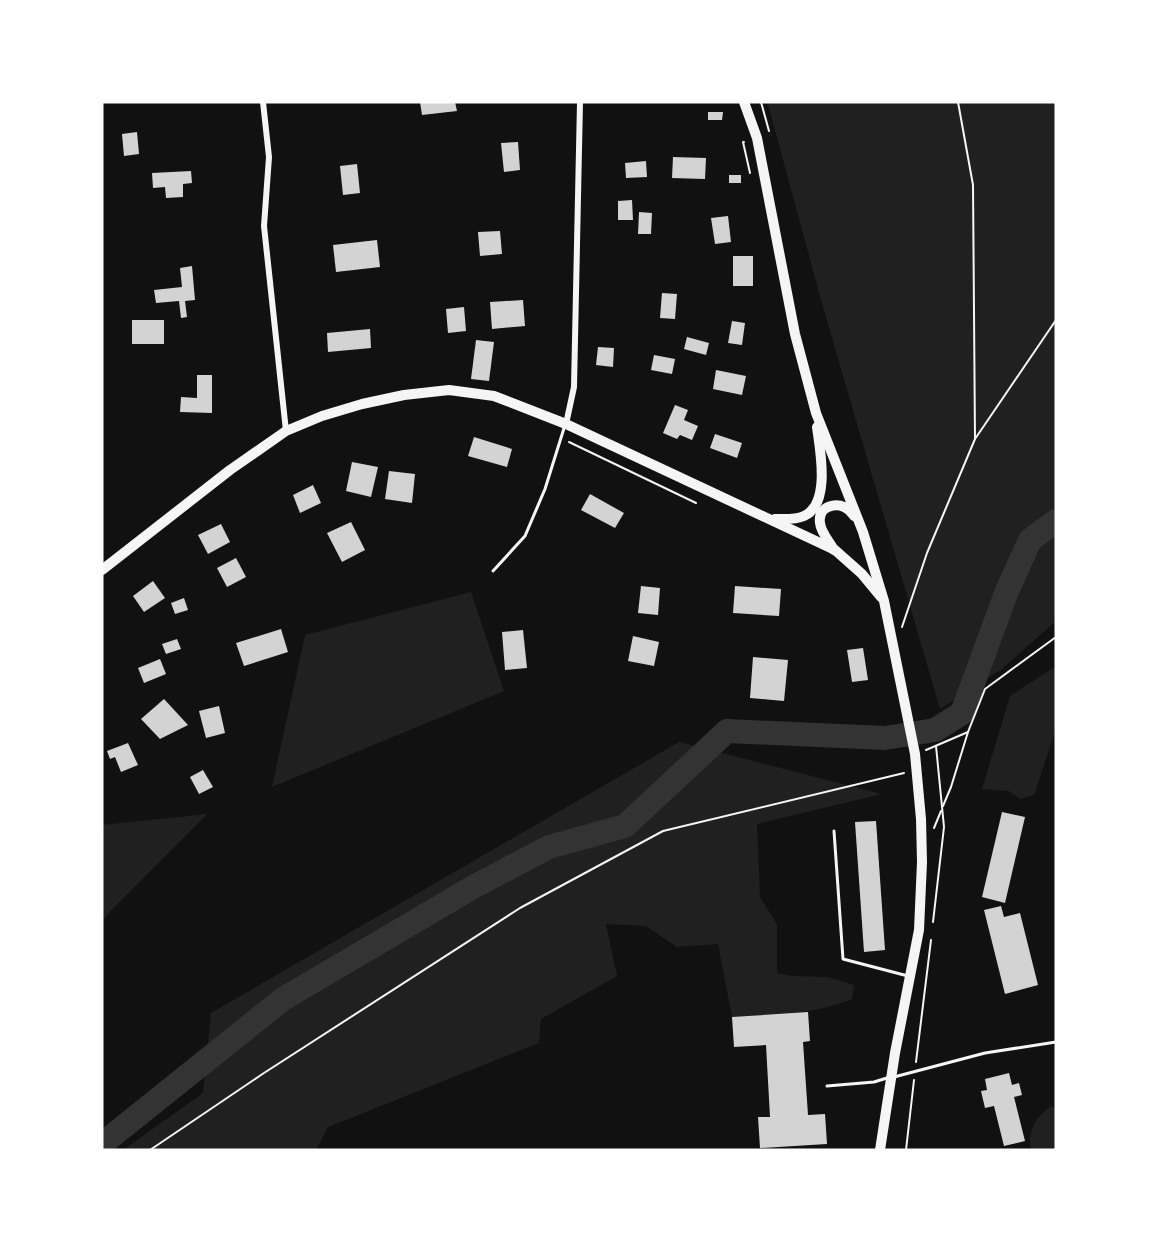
<svg xmlns="http://www.w3.org/2000/svg" width="1158" height="1252" viewBox="0 0 1158 1252" font-family="Inter,sans-serif">
<rect width="100%" height="100%" fill="#111"/>
<g fill="#202020">
<polygon points="766,102 1056,102 1056,621 1002,669 940,709 821,300 769,108"/>
<polygon points="471,592 504,691 272,787 305,635"/>
<polygon points="1056,666 1056,729 1034,795 1021,799 1008,791 982,789 1010,696"/>
<path d="M679 742 882 794 757 824 760 897 777 924V973L793 976 828 977 854 985 852 999C814 1015 772 1014 732 1017L718 944 677 947 646 926 606 924 617 976 541 1019 539 1043 328 1127 316 1150H123L203 1093 211 1013Z"/>
<polygon points="207,814 102,920 102,825"/>
<path d="M1052 1106 1056 1110V1150H1031C1027 1132 1036 1115 1052 1106Z"/>
</g>
<g fill="none" stroke-linecap="round" stroke-linejoin="round">
<polyline stroke="#333" stroke-width="24" points="102,1144 283,999 475,886 549,847 625,826 727,731 885,738 935,730 962,713 1007,591 1030,540 1056,521"/>
</g>
<g fill="#d3d3d3">
<polygon points="420,102 455,102 457,111 422,115"/>
<polygon points="708,112 723,112 722,120 708,120"/>
<polygon points="137,132 139,154 124,156 122,134"/>
<polygon points="518,142 520,170 504,172 501,143"/>
<polygon points="673,157 706,158 705,179 672,178"/>
<polygon points="646,161 647,177 626,178 625,163"/>
<polygon points="357,164 360,193 343,195 340,166"/>
<polygon points="191,171 192,183 183,184 183,197 166,198 165,187 153,188 152,173"/>
<rect x="729" y="175" width="12" height="8"/>
<polygon points="632,200 633,220 618,220 618,201"/>
<polygon points="639,212 652,213 651,234 638,234"/>
<polygon points="728,216 731,242 715,244 711,218"/>
<polygon points="500,231 502,254 480,256 478,232"/>
<polygon points="377,240 380,267 336,272 333,245"/>
<rect x="733" y="256" width="20" height="30"/>
<polygon points="192,266 195,300 185,301 187,317 181,318 179,301 156,303 154,290 182,287 180,268"/>
<polygon points="662,293 677,294 675,319 660,318"/>
<polygon points="523,300 525,326 492,329 490,302"/>
<polygon points="464,307 466,331 448,333 446,309"/>
<rect x="132" y="320" width="32" height="24"/>
<polygon points="732,321 745,323 742,345 728,343"/>
<polygon points="370,329 371,348 328,352 327,333"/>
<polygon points="687,337 709,343 706,355 684,349"/>
<polygon points="476,340 494,342 489,381 471,379"/>
<polygon points="598,347 614,348 613,367 596,365"/>
<polygon points="654,355 675,359 672,374 651,370"/>
<polygon points="716,370 746,376 742,395 713,389"/>
<polygon points="197,375 212,375 212,413 180,412 181,397 197,398"/>
<polygon points="675,405 688,410 684,420 698,426 692,440 680,435 677,439 663,433"/>
<polygon points="715,434 742,443 737,458 710,448"/>
<polygon points="474,437 512,449 507,467 468,456"/>
<polygon points="352,462 378,467 371,497 346,491"/>
<polygon points="389,471 415,474 412,503 385,499"/>
<polygon points="313,485 321,503 300,513 293,495"/>
<polygon points="590,494 624,513 615,528 581,510"/>
<polygon points="351,522 365,550 342,562 327,533"/>
<polygon points="221,524 230,542 208,554 198,535"/>
<polygon points="236,558 246,577 227,587 217,568"/>
<polygon points="153,581 165,598 144,612 133,596"/>
<polygon points="641,586 660,588 658,615 638,613"/>
<polygon points="735,586 781,589 779,616 733,613"/>
<polygon points="184,598 188,610 175,614 171,603"/>
<polygon points="281,629 288,652 244,666 236,643"/>
<polygon points="523,630 527,668 505,670 502,632"/>
<polygon points="633,636 659,642 654,666 628,661"/>
<polygon points="177,639 181,649 166,654 162,644"/>
<polygon points="863,648 868,680 852,682 847,650"/>
<polygon points="753,657 788,660 784,701 750,698"/>
<polygon points="160,659 166,674 144,683 138,668"/>
<polygon points="164,699 188,725 160,739 141,719"/>
<polygon points="219,706 225,733 206,738 199,711"/>
<polygon points="128,743 138,765 121,772 115,757 110,759 107,751"/>
<polygon points="203,770 213,787 199,794 190,777"/>
<polygon points="1002,812 1025,817 1005,903 982,897"/>
<polygon points="876,821 885,950 864,952 855,822"/>
<polygon points="1001,906 1004,917 1020,913 1038,985 1005,994 984,910"/>
<polygon points="808,1012 810,1041 803,1042 808,1115 825,1114 827,1144 760,1148 758,1117 770,1117 766,1045 734,1047 732,1017"/>
<polygon points="1009,1073 1012,1085 1019,1083 1022,1095 1014,1097 1025,1141 1004,1146 994,1106 985,1108 981,1091 987,1090 985,1079"/>
</g>
<g fill="none" stroke-linecap="round" stroke-linejoin="round">
<g stroke="#f5f5f5" stroke-width="2">
<polyline points="761,102 769,131"/>
<polyline points="958,102 973,185 975,439"/>
<polyline points="744,142 743,142 750,173"/>
<polyline points="569,442 696,503"/>
<polyline points="902,627 927,553 975,439 1056,320"/>
<polyline points="926,750 968,732"/>
<polyline points="943,806 951,787 968,732 985,689 1056,637"/>
<polyline points="934,828 941,811"/>
<polyline points="933,922 944,827 936,746"/>
<polyline points="916,1062 931,940"/>
<polyline points="150,1150 264,1073 520,908 663,831 904,773"/>
<polyline points="906,1150 914,1080"/>
</g>
<g stroke="#f5f5f5" stroke-width="3">
<polyline points="493,571 525,536 545,489 565,425"/>
<polyline points="834,831 843,959 908,976"/>
<polyline points="894,1077 985,1053 1056,1042"/>
<polyline points="827,1086 874,1082 887,1078"/>
</g>
<g stroke="#f5f5f5" stroke-width="6">
<polyline points="263,102 269,157 264,226 286,431"/>
<polyline points="566,424 574,387 580,102"/>
</g>
<g stroke="#f5f5f5" stroke-width="10">
<polyline points="744,102 757,138 795,334 816,413 863,532 884,601 915,754 921,819 922,862 919,930 895,1053 880,1150"/>
<path d="M775 519C784 519 795 520 804 516 831 504 820 450 817 427"/>
<path d="M834 550C830 542 821 533 820 523 817 503 845 499 854 516"/>
<polyline points="102,570 230,470 286,431 322,416 362,404 404,395 449,390 494,396 566,424 835,550 862,574 881,597"/>
</g>
</g>
<rect width="1158" height="1252" fill="none" stroke="#ffffff" stroke-width="207"/>
</svg>
